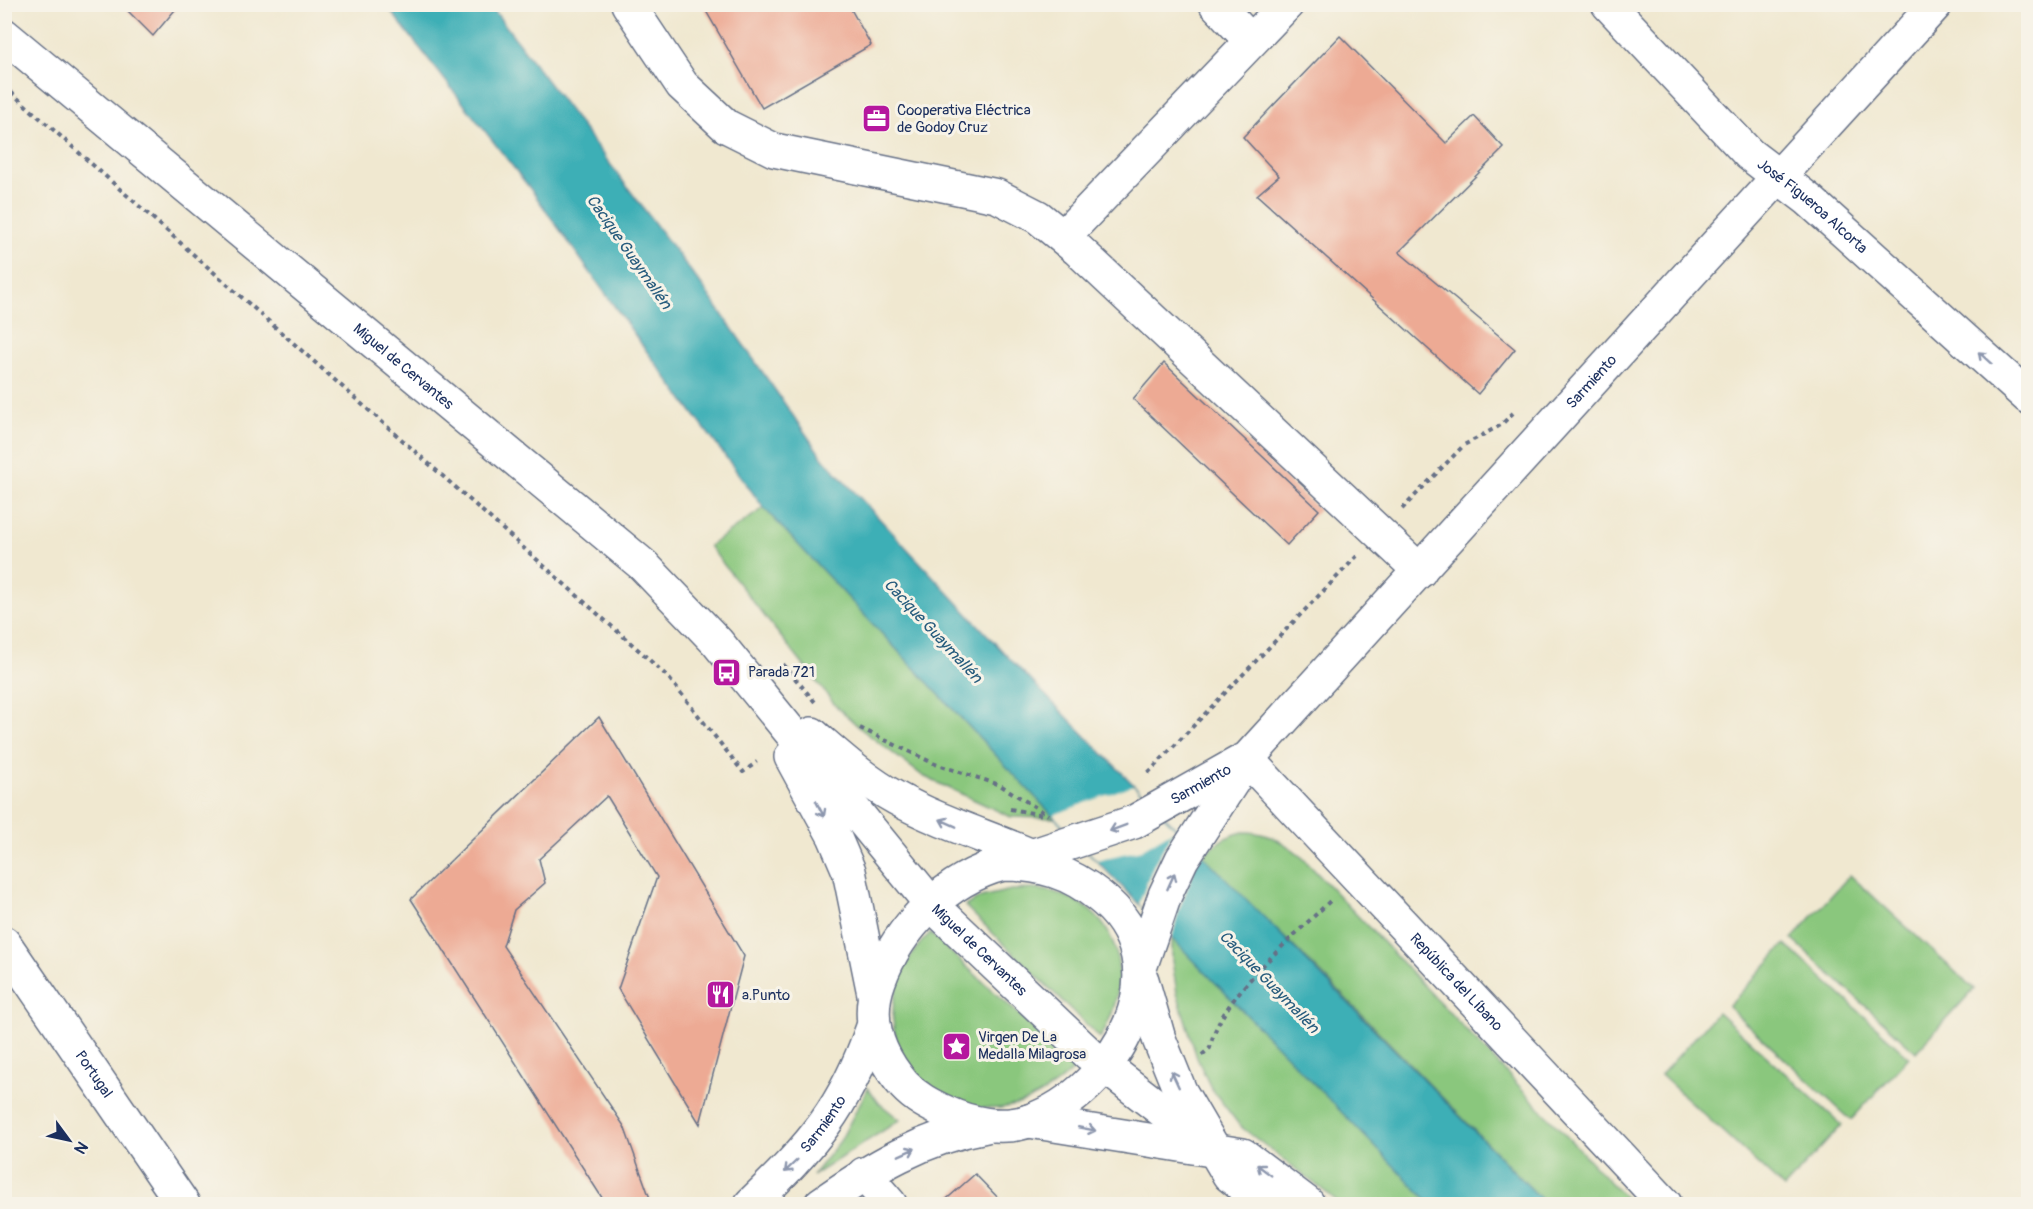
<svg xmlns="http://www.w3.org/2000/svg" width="2033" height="1209" viewBox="0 0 2033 1209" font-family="Pangolin,sans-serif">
<rect width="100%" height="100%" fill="#f7f3e8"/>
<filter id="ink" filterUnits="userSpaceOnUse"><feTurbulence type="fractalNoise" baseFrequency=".0167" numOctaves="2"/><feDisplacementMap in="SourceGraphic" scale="12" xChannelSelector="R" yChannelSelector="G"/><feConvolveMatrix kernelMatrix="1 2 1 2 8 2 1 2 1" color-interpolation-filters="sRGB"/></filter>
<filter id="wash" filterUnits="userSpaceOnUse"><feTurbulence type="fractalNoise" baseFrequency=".008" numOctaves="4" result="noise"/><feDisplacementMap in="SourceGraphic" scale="24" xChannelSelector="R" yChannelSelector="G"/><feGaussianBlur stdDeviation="1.35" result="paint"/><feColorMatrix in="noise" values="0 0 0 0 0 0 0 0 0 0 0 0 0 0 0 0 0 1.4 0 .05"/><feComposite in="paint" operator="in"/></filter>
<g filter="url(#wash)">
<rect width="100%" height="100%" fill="#f0e8d0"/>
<g fill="#8ac77d" stroke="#527b6e" stroke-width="1.5">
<polygon points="764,508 1054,817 1056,818 1011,817 923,776 861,729 835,705 709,546"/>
<path d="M1243 832C1267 832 1280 840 1299 854L1631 1204H1546L1324 976 1202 857C1214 844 1225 836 1243 832Z"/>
<polygon points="1850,875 1974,989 1916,1052 1792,939"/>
<path d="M1011 890C1026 889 1042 888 1057 893 1125 914 1133 984 1100 1038L965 906 981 897Z"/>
<path d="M930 933 1076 1067C1056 1086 1029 1105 1000 1108 979 1110 961 1105 943 1095 876 1061 881 980 930 933Z"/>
<polygon points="1172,938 1431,1204 1341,1204 1240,1126 1211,1088 1197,1058 1177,993 1172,961"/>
<polygon points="1785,944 1909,1057 1851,1120 1728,1007"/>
<polygon points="1718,1012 1842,1125 1784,1188 1661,1075"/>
<polygon points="868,1088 879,1103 900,1120 812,1176 840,1141"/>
</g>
<polygon fill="#3eafb6" stroke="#2c6f8a" stroke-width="1.5" points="386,5 490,5 705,290 822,457 1008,657 1546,1204 1431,1204 1054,817 764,508 645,349 532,191"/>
<polygon fill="#f0e8d0" points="1133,785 1190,844 1193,873 1179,909 1172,938 1139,904 1154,864 1174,830 1141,850 1097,860 1053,815"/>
<g id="blocks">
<g fill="#edaa94">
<polygon points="134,4 180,4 153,36 128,11"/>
<polygon points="702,4 848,4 871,45 762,108"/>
<polygon points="1340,36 1446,143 1474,116 1504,148 1399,252 1515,349 1478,394 1257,195 1279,176 1243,137"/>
<polygon points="1164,363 1319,510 1287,545 1133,399"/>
<polygon points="599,717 744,956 700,1124 618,989 657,877 607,796 539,859 545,883 514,910 503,946 624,1126 652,1204 606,1204 411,899"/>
<polygon points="975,1174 1004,1204 941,1204"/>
</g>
</g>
</g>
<g filter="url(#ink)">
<use href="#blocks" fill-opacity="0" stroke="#667086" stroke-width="1.5"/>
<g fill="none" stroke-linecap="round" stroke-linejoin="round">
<defs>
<g id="minor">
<polyline points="628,4 682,85 726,126 774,150 997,196 1038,217 1077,249 1420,571"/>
<polyline points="1216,4 1251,41"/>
<path id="s1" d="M1608 4 1749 154 1809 200 2028 397"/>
<polyline points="1063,237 1287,4"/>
<path id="s2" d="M1247 759 1665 1204"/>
<path id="s3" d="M4 943 183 1204"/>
<polyline points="864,1174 890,1204"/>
</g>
<g id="major">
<path id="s4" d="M4 35 643 565 717 642 931 904 1089 1054 1212 1149"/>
<path d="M812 734C839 757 865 781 896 798 942 824 993 838 1041 860"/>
<polyline points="791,757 834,836 849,871 874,994"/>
<path id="s5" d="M1016 861 1134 822 1242 761"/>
<path d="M1003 864C1042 864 1069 872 1099 896 1188 965 1116 1091 1029 1121 1002 1130 970 1124 945 1112 930 1105 916 1098 904 1085 878 1055 865 1019 879 981 898 927 948 878 1003 864Z"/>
<path id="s6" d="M1141 965 1165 895 1182 859 1247 759 1936 4"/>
<polyline points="1142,980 1159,1039 1180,1091 1229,1175 1265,1204"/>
<polyline points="1029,1121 1243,1155 1308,1204"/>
<path id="s7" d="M751 1204C813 1144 844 1110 873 1027"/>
<path d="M821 1204C872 1168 924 1137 986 1126"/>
</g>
</defs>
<use href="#minor" stroke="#667086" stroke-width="36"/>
<use href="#major" stroke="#667086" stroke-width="36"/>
<g stroke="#667086" stroke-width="4" stroke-dasharray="4.5 4.5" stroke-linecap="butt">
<polyline points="4,86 643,654 668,677 743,772 757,762"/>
<polyline points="1402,509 1464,445 1501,425 1513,413"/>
<polyline points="783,664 815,702"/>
<polyline points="860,728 935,764 1000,785 1048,815"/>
<polyline points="1148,773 1357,556"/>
<polyline points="1010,809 1044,815"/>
<path d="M1202 1055 1210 1048C1218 998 1295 936 1332 899"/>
</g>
<use href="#minor" stroke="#fff" stroke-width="33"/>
<use href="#major" stroke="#fff" stroke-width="33"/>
</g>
<defs><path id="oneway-shaft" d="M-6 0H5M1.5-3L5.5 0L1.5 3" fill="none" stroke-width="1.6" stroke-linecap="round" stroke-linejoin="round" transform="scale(1.5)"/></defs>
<g stroke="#8d97ae">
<use href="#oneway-shaft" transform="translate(1985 358) rotate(-138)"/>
<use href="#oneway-shaft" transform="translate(820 809) rotate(62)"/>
<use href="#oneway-shaft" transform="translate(948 823) rotate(-156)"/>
<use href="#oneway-shaft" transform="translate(1118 828) rotate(159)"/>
<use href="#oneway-shaft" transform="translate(1171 881) rotate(-66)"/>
<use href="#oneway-shaft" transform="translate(1175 1079) rotate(-115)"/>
<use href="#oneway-shaft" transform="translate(1087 1129) rotate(11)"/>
<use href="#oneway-shaft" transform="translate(907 1152) rotate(-24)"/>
<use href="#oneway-shaft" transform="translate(791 1166) rotate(136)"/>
<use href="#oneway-shaft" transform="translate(1264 1170) rotate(-143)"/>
</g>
</g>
<defs>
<symbol id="office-square" viewBox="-11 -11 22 22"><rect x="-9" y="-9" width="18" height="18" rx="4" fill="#b5179e" stroke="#f7f3e8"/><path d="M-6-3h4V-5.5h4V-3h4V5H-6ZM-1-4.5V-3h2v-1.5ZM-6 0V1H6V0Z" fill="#fff"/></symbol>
<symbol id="bus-square" viewBox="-11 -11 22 22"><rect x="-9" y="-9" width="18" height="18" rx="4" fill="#b5179e" stroke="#f7f3e8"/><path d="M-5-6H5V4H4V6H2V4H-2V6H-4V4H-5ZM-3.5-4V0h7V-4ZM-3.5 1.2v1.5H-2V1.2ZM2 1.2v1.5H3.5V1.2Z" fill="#fff"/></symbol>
<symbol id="restaurant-square" viewBox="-11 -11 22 22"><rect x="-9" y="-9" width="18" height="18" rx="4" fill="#b5179e" stroke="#f7f3e8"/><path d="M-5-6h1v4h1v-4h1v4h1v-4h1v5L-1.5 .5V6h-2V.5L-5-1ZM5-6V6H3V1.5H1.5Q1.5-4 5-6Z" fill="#fff"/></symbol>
<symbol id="sight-square" viewBox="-11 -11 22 22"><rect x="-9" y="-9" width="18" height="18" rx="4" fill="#b5179e" stroke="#f7f3e8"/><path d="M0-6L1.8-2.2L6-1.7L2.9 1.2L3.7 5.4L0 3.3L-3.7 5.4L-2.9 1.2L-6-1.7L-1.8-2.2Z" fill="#fff"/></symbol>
</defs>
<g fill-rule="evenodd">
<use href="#office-square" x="860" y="102" width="33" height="33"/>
<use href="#bus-square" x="710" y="656" width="33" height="33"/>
<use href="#restaurant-square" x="704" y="978" width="33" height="33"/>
<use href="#sight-square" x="940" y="1030" width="33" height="33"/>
</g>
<g text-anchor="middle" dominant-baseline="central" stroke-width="6" stroke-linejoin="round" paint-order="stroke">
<g font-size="15" fill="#1b2f5e" stroke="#f7f3e8" text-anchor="start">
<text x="897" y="110">Cooperativa Eléctrica<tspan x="897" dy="17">de Godoy Cruz</tspan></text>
<text x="748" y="672">Parada 721</text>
<text x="742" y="995">a.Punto</text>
<text x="978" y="1037">Virgen De La<tspan x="978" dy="17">Medalla Milagrosa</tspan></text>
</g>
<g font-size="15" fill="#1b2f5e" stroke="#f7f3e8">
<text stroke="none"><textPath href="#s1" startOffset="288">José Figueroa Alcorta</textPath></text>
<text stroke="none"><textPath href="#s4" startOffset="519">Miguel de Cervantes</textPath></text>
<text stroke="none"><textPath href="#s6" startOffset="744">Sarmiento</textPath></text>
<text stroke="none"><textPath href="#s5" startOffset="201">Sarmiento</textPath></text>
<text stroke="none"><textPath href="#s4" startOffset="1342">Miguel de Cervantes</textPath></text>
<text stroke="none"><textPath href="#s2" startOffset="306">República del Líbano</textPath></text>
<text stroke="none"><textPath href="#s3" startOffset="159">Portugal</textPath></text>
<text stroke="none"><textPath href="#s7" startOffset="108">Sarmiento</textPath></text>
</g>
<g font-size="16" font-style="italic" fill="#275c7d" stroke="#f7f3e8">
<text transform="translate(629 252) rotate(55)">Cacique Guaymallén</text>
<text transform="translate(933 631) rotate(47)">Cacique Guaymallén</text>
<text transform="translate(1269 982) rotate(46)">Cacique Guaymallén</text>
</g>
</g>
<rect width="2033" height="1209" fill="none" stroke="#f7f3e8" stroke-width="24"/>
<g transform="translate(69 1140) rotate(123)" stroke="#f7f3e8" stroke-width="4.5" paint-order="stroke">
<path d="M0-4.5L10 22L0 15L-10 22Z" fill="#1b2f5e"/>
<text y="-9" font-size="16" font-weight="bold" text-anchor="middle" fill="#1b2f5e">N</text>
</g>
</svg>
